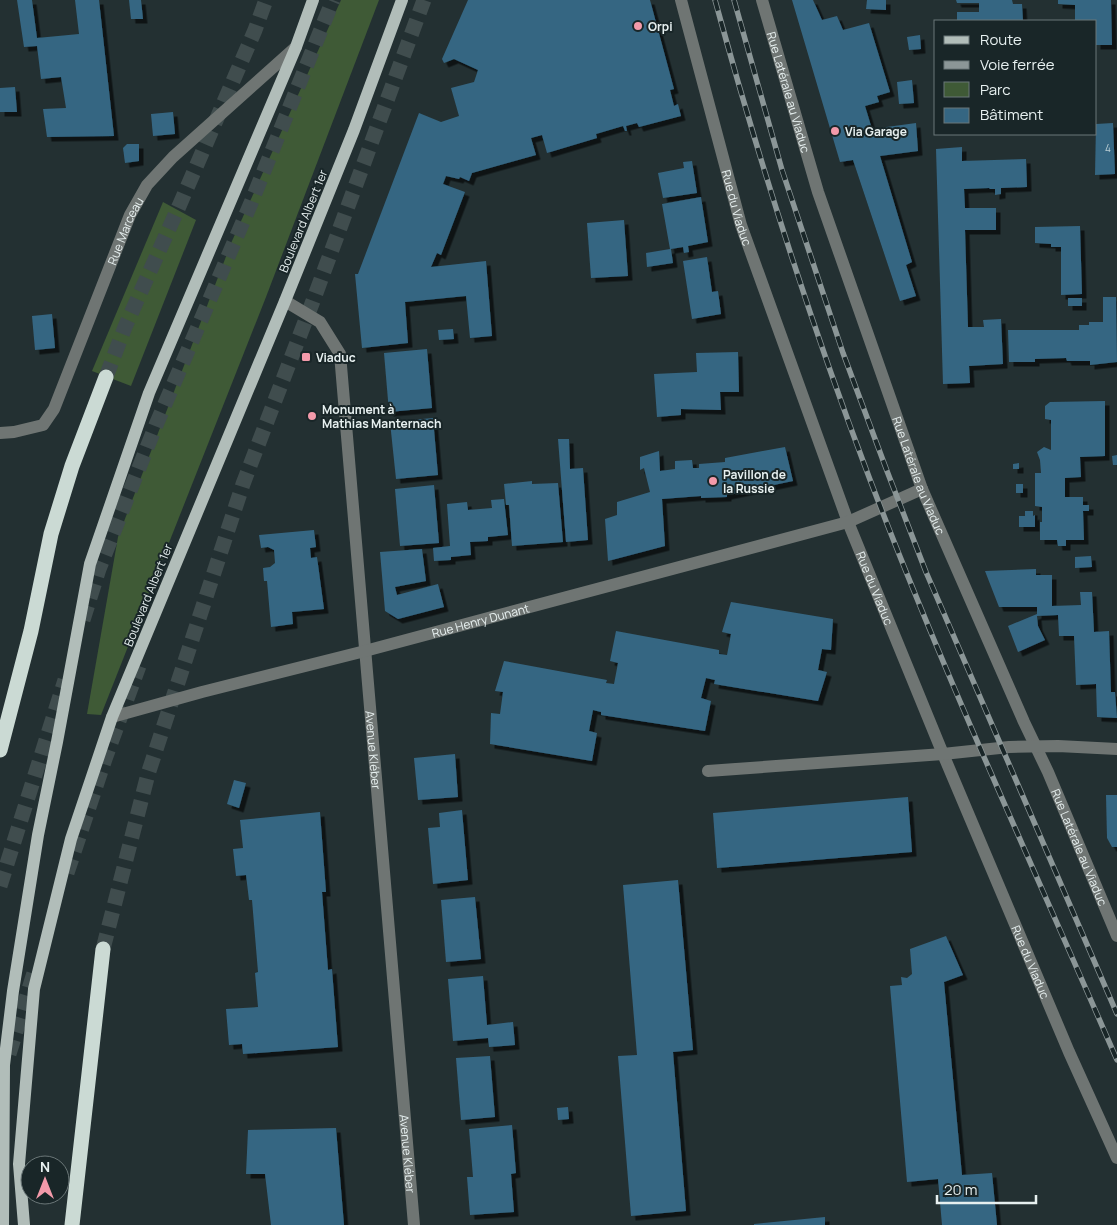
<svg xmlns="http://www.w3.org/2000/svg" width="1117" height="1225" viewBox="0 0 1117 1225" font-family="Manrope,sans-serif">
<defs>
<filter id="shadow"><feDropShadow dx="4.5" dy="4.5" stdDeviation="0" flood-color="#0009"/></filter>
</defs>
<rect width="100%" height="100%" fill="#233032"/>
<g fill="#3f5a36">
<polygon points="341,0 379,0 266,297 101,715 87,714 118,537 232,241"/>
<polygon points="163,202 196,220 131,386 92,371"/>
</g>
<g fill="#356682" filter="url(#shadow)">
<polygon points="17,0 32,0 37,38 79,34 75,0 99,0 114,136 47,137 43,109 66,108 61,77 41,79 37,46 24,47"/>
<polygon points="129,0 141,0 143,19 131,19"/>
<polygon points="468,0 650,0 674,89 670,90 674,106 678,104 681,116 639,127 637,123 626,126 627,131 625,131 623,126 596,134 597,138 547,153 542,135 531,138 536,155 472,173 469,181 460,177 459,179 446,176 443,184 465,192 441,255 437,253 431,267 486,261 492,336 470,338 466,296 405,302 408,343 362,348 355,274 358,274 419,113 441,122 459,116 451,88 474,82 478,70 454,59 444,63 442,59"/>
<polygon points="792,0 813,0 822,20 837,16 843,30 869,23 890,92 877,96 879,102 865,106 872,129 916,123 918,151 880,156 912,262 906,265 916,296 900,301 853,160 840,162"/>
<polygon points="867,0 886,0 886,10 866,9"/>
<polygon points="956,0 1012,0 1013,4 1022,4 1023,21 957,21 957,12 979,12 979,3 957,3"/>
<polygon points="1058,0 1111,0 1112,45 1096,45 1096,21 1075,21 1075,5 1058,4"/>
<polygon points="920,35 921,49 909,50 907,37"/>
<polygon points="912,80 914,103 899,104 897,82"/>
<polygon points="15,87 17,112 0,112 0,88"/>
<polygon points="173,112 175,134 153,136 151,114"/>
<polygon points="1113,123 1115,174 1095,175 1096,124"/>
<polygon points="127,144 139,144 139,161 125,163 123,148"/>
<polygon points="962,147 962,161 1026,159 1027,187 1001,188 1001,194 995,195 995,189 990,189 989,188 964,189 965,208 996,208 996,230 965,230 968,327 984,327 983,320 1001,319 1003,364 969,366 970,383 943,384 936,149"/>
<polygon points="692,161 697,193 663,198 658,173 684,168 683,162"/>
<polygon points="701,197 708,242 688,246 689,252 684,253 683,247 671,249 673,263 647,267 646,253 670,249 662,204"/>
<polygon points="624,220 628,276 591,278 587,223"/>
<polygon points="1080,226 1082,294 1061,295 1061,247 1051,247 1051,244 1035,243 1035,227"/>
<polygon points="707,257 712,292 718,291 721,314 692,319 683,261"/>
<polygon points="1103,297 1116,297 1117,362 1090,365 1090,361 1067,361 1066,358 1035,359 1035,362 1009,362 1008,330 1079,330 1079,325 1089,325 1089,322 1103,322"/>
<rect x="1068" y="298" width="14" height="8"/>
<polygon points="52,314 55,348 35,350 32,316"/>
<polygon points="453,329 454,339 439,340 438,330"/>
<polygon points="427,349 432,408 389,412 384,353"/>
<polygon points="738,352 739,392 720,392 721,410 681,409 681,415 657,417 654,374 697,372 696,353"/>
<polygon points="1105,401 1105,456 1080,457 1081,477 1065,478 1065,497 1083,497 1083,505 1089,505 1089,511 1083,511 1084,540 1066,540 1066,546 1058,546 1057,540 1040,540 1040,522 1042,522 1042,507 1035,506 1035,473 1041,473 1040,460 1037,452 1044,447 1051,450 1051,420 1045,419 1045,406 1050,402"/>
<polygon points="433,418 438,475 396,479 390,422"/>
<polygon points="558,439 569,439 570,469 583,468 588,540 566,542"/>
<polygon points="785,447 793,481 727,495 727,497 701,498 701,496 662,499 665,546 608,561 605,519 617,515 617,502 650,492 644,468 640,470 640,457 659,451 660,471 675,469 675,461 692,460 693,468 699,468 699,464 725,462 725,458"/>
<polygon points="1117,455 1117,465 1113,465 1112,456"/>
<polygon points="1019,463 1019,469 1013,469 1013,464"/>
<polygon points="532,481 532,484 558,483 563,542 512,546 509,505 506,505 504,484"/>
<rect x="1016" y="484" width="7" height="9"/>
<polygon points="434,485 439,543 400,546 395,489"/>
<polygon points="504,499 508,535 488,537 488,541 470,542 471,555 451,557 451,560 434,561 433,548 450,546 447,504 467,502 468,510 492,508 491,500"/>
<polygon points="1025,511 1033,511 1033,516 1035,515 1035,527 1019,527 1019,516 1025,516"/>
<polygon points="314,530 316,547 310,548 311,558 317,557 324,609 292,612 293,624 271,627 267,581 264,581 263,568 270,567 275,563 274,550 268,547 261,548 259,535"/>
<polygon points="422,549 426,581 395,587 397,595 438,584 444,607 398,619 385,611 380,552"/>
<polygon points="1091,556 1092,567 1075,568 1075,557"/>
<polygon points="1036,569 1036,575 1052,575 1052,606 1081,605 1080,592 1092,592 1094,632 1109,631 1111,692 1115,692 1117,718 1097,717 1096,684 1076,685 1074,636 1059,636 1058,615 1037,616 1038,626 1045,640 1018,652 1008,626 1037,614 1037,607 999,607 985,571"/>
<polygon points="731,602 833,619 831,650 822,649 818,670 827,672 818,701 714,684 715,680 706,678 701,698 711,701 705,731 601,715 601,712 593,710 589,731 597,733 592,761 490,744 491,713 500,714 503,692 495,691 504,661 607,680 606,683 614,684 618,663 610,661 616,631 719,650 719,654 727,655 731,634 722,632"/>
<polygon points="455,754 458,797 418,800 414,758"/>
<polygon points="234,780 246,783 239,808 227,804"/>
<polygon points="1106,795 1117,795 1117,847 1112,847 1107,838"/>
<polygon points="908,797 912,852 717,868 713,813"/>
<polygon points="462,810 468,880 433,884 428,828 440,827 439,813"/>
<polygon points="320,812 326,892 322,892 328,970 332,969 338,1047 243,1054 242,1044 229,1045 226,1009 258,1007 255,973 258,972 252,900 249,900 246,875 236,876 233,849 243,848 240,820"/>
<polygon points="678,880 693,1050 673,1052 686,1211 631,1216 618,1056 637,1055 623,885"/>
<polygon points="475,897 481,959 446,962 441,900"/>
<polygon points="946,936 963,975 944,982 962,1175 992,1173 997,1225 942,1225 938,1179 907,1182 890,986 902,985 901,977 907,978 912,974 910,949"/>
<polygon points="483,976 487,1025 513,1022 515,1045 489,1047 488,1038 453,1041 448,979"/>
<polygon points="490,1056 495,1117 461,1120 456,1058"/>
<polygon points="568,1107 569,1119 558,1120 557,1108"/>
<polygon points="512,1125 516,1173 511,1174 514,1212 470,1215 467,1177 473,1177 469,1129"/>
<polygon points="336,1128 344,1225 271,1225 265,1174 246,1174 248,1130"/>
<polygon points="825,1217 825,1225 754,1225 754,1224"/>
</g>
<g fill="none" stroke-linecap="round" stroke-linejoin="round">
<g stroke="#404d4e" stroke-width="15" stroke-dasharray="15 8" stroke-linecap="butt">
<polyline points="106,377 125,327 180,204 255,30 266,0"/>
<polyline points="83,620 99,569 156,425 251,203 333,0"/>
<polyline points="67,873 105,759 139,666"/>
<polyline points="0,886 65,680"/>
<polyline points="103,949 148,774 243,484 313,301 424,0"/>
<polyline points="9,1054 34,973"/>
</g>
<g stroke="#6f7573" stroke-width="12">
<path id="s1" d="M681 0 741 225 848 522 943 754 1069 1052 1117 1158"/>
<path id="s2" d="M762 0 818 192 922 489 1024 722 1048 772 1117 936"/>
<path id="s3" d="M285 301 320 322 340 354 414 1225"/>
<path id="s4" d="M0 433 14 432 43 425 54 409 130 215 147 185 173 157 296 47"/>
<path id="s5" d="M112 717 202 692 365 651 848 522 922 489"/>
<polyline points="708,771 943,754 1009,747 1058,746 1117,749"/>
</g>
<g stroke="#b1bdb9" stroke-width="12">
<polyline points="3,1225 4,1065 13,991 38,835 57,742 90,564 149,393 296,47 313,0"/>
<polyline points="24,1225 19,1164 34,989 71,839 112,717 285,301 354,130 402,0"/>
</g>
<g stroke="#cbdad4" stroke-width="15">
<polyline points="0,750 31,631 51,534 72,466 106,377"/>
<polyline points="72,1225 103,949"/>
</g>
<defs>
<g id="rail">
<path d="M715 0C759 161 810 321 869 477 944 675 1033 866 1117 1060"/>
<polyline points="734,0 782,170 843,353 887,471 926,572 1117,1014"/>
</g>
</defs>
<use href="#rail" stroke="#8b9697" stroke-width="5.5"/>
<use href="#rail" stroke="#192628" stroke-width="4" stroke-dasharray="11" stroke-linecap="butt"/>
</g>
<g fill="#f39aaa" stroke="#192628" stroke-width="2">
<circle cx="638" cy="26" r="5"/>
<circle cx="835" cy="131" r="5"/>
<rect x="301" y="352" width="10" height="10" rx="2.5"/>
<circle cx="312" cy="416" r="5"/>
<circle cx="713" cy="481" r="5"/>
</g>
<g text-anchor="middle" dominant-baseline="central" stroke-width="4" stroke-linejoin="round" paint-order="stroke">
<g font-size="10" fill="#baced4">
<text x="1108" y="148">4</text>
</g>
<g font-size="12" font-weight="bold" fill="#e7f0f0" stroke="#192628" text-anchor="start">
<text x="648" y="26">Orpi</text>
<text x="845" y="131">Via Garage</text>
<text x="316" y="357">Viaduc</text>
<text x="322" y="409">Monument à<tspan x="322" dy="14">Mathias Manternach</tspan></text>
<text x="723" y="474">Pavillon de<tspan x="723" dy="14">la Russie</tspan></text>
</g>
<g font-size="12" fill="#e7f0f0" stroke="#192628">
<text stroke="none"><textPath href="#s2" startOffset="96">Rue Latérale au Viaduc</textPath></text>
<text stroke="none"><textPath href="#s1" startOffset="215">Rue du Viaduc</textPath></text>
<text transform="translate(303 221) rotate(-68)">Boulevard Albert 1er</text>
<text stroke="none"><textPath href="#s4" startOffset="255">Rue Marceau</textPath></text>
<text stroke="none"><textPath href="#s2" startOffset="501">Rue Latérale au Viaduc</textPath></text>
<text stroke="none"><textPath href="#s1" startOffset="620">Rue du Viaduc</textPath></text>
<text transform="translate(148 595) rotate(-68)">Boulevard Albert 1er</text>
<text stroke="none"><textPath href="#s5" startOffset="381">Rue Henry Dunant</textPath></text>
<text stroke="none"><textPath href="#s3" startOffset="476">Avenue Kléber</textPath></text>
<text stroke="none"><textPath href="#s2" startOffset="906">Rue Latérale au Viaduc</textPath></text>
<text stroke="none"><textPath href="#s1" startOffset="1025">Rue du Viaduc</textPath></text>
<text stroke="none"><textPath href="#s3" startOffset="881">Avenue Kléber</textPath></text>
</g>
</g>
<rect x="934" y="20" width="162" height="115" fill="#192628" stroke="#6b7778"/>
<rect x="944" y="36" width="25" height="8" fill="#b1bdb9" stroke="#6b7778"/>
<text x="980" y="45" font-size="15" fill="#e7f0f0">Route</text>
<rect x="944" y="61" width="25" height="8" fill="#8b9697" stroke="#6b7778"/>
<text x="980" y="70" font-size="15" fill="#e7f0f0">Voie ferrée</text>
<rect x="944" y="82" width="25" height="15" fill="#3f5a36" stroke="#6b7778"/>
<text x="980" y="95" font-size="15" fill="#e7f0f0">Parc</text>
<rect x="944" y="108" width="25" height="15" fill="#356682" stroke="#6b7778"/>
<text x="980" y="120" font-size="15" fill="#e7f0f0">Bâtiment</text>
<g transform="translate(45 1180)"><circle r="24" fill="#192628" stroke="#6b7778"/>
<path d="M0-4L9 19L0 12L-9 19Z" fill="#f39aaa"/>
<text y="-8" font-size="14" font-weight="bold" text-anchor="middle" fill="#e7f0f0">N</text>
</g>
<path d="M937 1195v8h99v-8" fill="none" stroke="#e7f0f0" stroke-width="2.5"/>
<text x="944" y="1195" font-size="15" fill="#e7f0f0" stroke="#192628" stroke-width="4" paint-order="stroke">20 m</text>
</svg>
